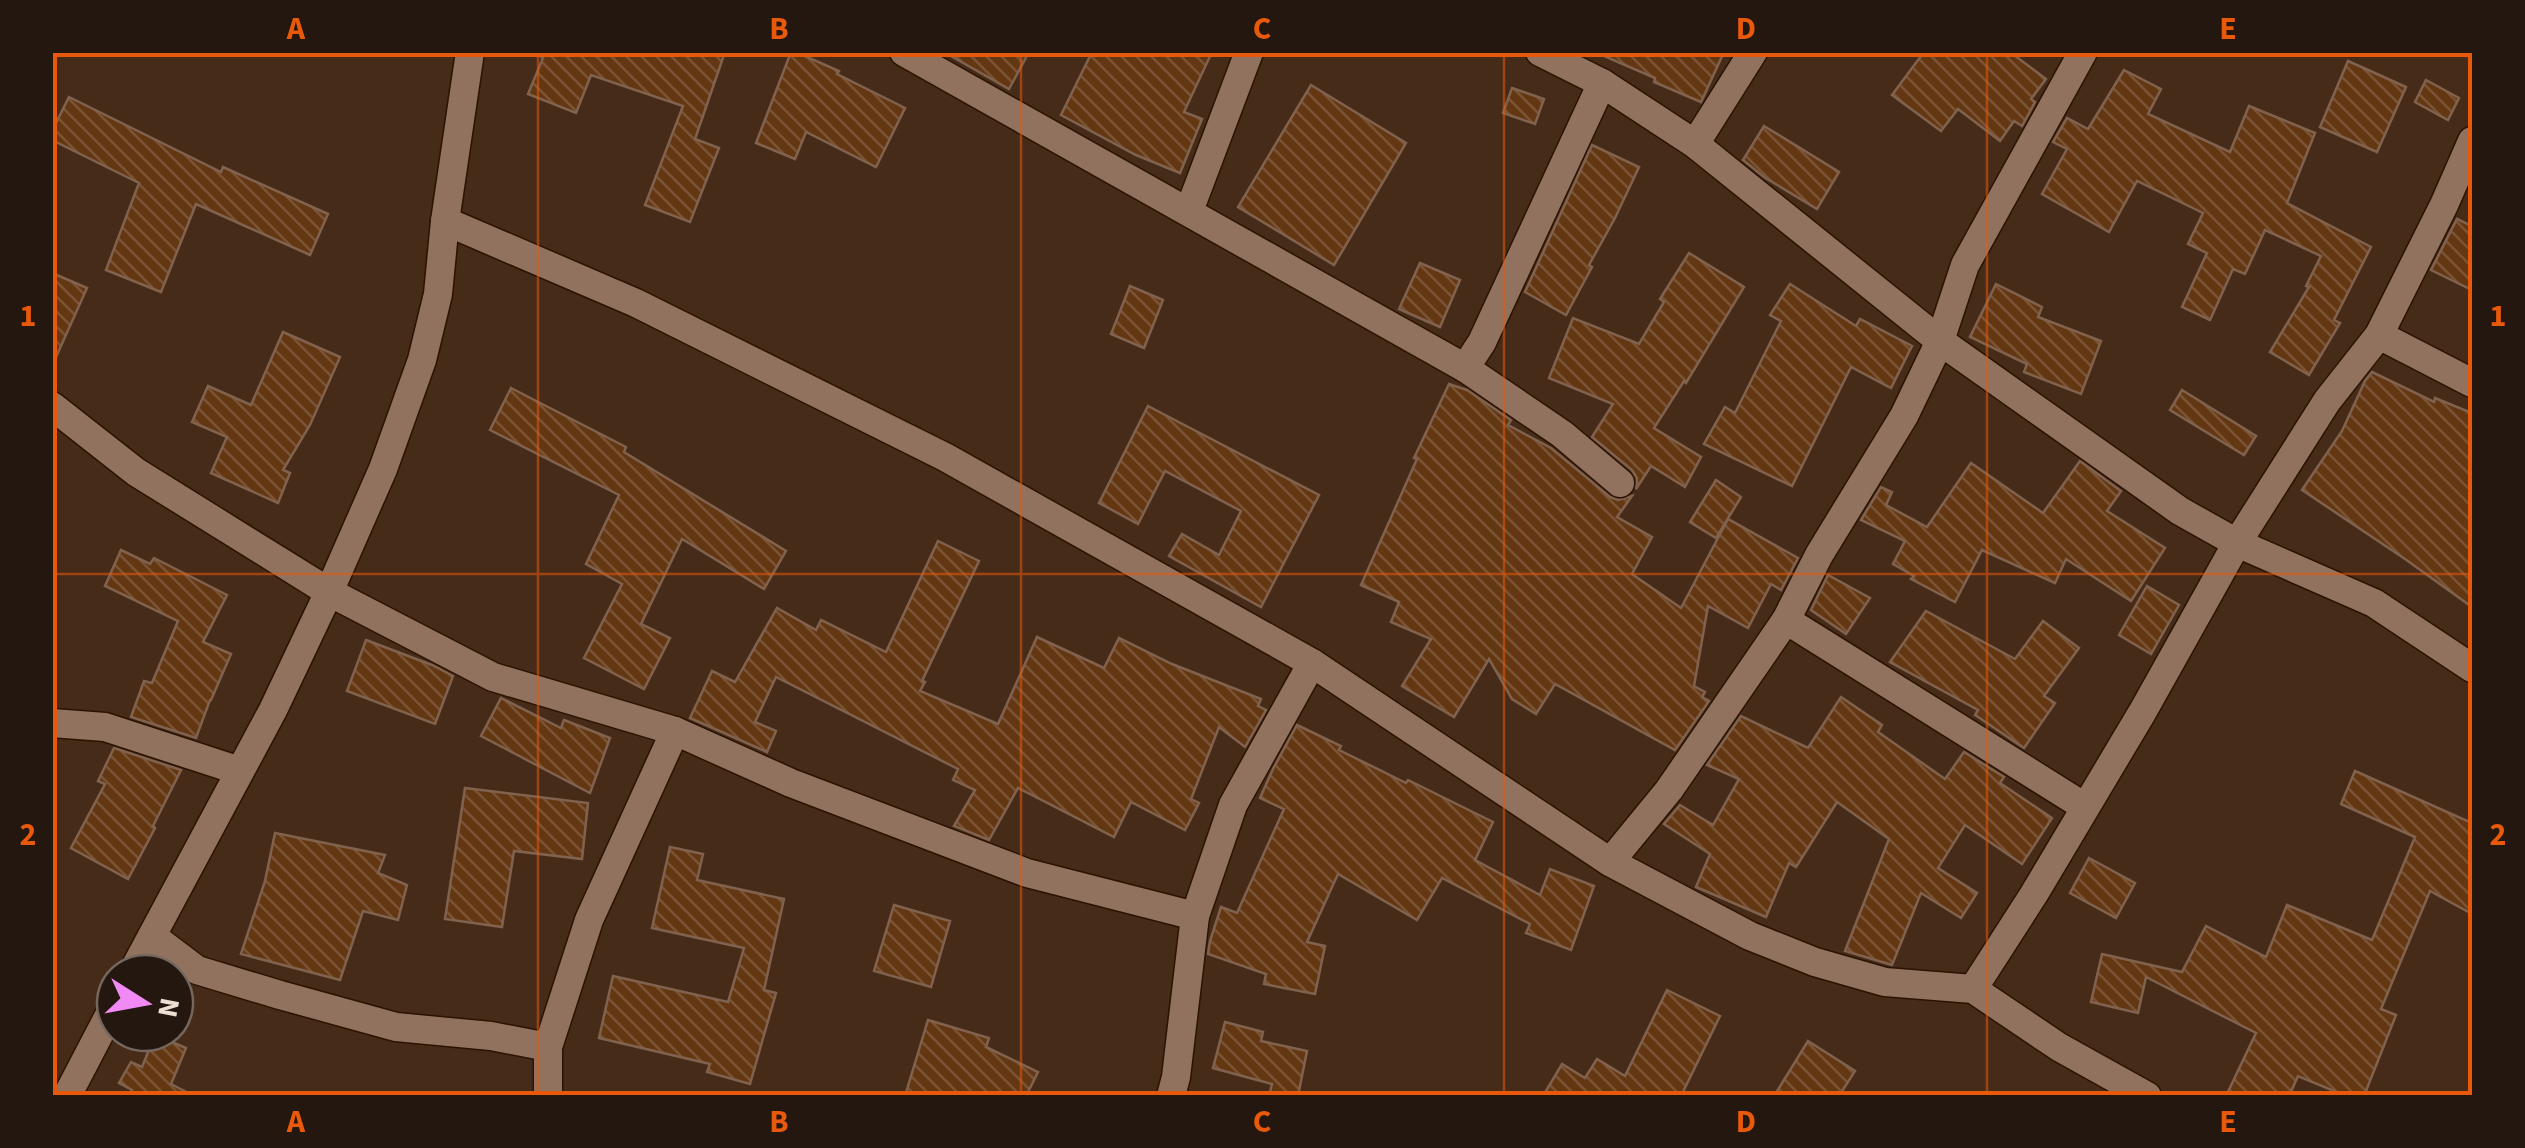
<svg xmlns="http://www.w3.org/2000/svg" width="2525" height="1148" viewBox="0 0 2525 1148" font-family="'Source Sans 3',sans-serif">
<defs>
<pattern id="building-back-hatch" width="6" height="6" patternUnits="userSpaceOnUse" patternTransform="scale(2.5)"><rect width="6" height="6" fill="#643713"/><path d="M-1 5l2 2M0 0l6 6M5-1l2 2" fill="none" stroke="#7a5434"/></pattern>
</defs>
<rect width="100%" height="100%" fill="#462b19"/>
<g fill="url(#building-back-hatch)" stroke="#80624e" stroke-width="2.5">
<polygon points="538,52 725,52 695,139 719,148 690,222 645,205 683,106 591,75 576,113 528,94 543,58 538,55"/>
<polygon points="791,52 796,52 839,71 837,74 905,108 876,167 806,132 795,159 756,143"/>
<polygon points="944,52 1029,52 1009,89"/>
<polygon points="1092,52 1212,52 1184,112 1202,119 1180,173 1136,155 1061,115"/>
<polygon points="1595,52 1724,52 1701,102 1654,82 1655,78"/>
<polygon points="1924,52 2010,52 2046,79 2031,99 2035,102 2022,126 2014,121 2000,141 1958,109 1941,131 1892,95"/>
<polygon points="2348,61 2406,87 2377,152 2320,127"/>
<polygon points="2124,70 2161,89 2148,114 2230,152 2249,106 2315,133 2287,203 2371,247 2334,320 2340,323 2309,375 2270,352 2309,287 2306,286 2321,256 2265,230 2245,274 2233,269 2210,320 2182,307 2207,253 2188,244 2203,213 2137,181 2109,232 2042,194 2067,149 2053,142 2067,118 2088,129"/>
<polygon points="2426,80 2459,98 2448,120 2415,102"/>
<polygon points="1311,85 1406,143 1334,265 1238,207"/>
<polygon points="1512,88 1544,99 1535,124 1503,113"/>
<polygon points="69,97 221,172 223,167 328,214 310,255 196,204 161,292 106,270 139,183 52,140 52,131"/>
<polygon points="1764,126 1839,172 1817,209 1764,177 1743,160"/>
<polygon points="1592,145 1639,167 1615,218 1589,265 1592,267 1566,315 1525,292"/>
<polygon points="2457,219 2472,226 2472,290 2431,270"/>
<polygon points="1689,253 1744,287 1686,383 1684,381 1654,428 1701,457 1685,487 1651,466 1636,489 1637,478 1632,470 1592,437 1613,404 1549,378 1573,318 1639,344 1664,302 1660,299"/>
<polygon points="1420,263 1460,280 1440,327 1399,309"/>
<polygon points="52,273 87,288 52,366"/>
<polygon points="1790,284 1856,326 1860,319 1912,346 1891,388 1851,367 1792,486 1704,444 1725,407 1735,413 1781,321 1770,315"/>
<polygon points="1996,284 2042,307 2038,317 2101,341 2081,394 2024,372 2027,364 1970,337"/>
<polygon points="1130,286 1163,300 1144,348 1111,334"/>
<polygon points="283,332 340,357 310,425 283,470 290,473 278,503 211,473 227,437 192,422 208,386 251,405"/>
<polygon points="2372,372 2434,402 2435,398 2472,413 2472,607 2405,559 2302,490 2342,431 2365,381"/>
<polygon points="1449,384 1467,390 1511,420 1508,425 1551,448 1610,497 1618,500 1632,496 1617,517 1652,537 1632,574 1681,608 1728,519 1798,558 1781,590 1771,584 1748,628 1708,606 1694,686 1705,692 1702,697 1709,701 1675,750 1555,684 1536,714 1512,699 1489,659 1454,717 1402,686 1431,639 1391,622 1399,602 1361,585 1417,459 1414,458"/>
<polygon points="511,388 626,447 624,452 786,551 764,589 682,539 641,624 670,638 644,689 584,658 622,584 586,564 619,495 490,430"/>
<polygon points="2182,390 2256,436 2244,455 2170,410"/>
<polygon points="1148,406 1319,495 1261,607 1169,556 1182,534 1219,555 1241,511 1165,471 1138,524 1099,503"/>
<polygon points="2080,461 2121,491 2107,511 2165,548 2131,601 2066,559 2055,583 1982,550 1955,602 1911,579 1914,576 1893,564 1905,541 1861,520 1881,487 1892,492 1886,505 1927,527 1971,463 2043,513"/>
<polygon points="1716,480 1741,497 1716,538 1690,522"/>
<polygon points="938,541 979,561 922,681 925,682 920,691 998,724 1037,637 1104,668 1119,638 1172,664 1261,699 1258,706 1266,710 1245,747 1219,727 1191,799 1199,803 1185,830 1131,802 1114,837 1018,788 989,840 954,826 975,790 953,780 958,769 776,677 755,722 776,731 767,752 690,718 712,671 735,682 777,608 816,630 821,620 886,652"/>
<polygon points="121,550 150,564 154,558 227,595 203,642 231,654 211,700 210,700 196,738 131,717 144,681 152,683 178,621 105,586"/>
<polygon points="1828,575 1870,598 1846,634 1811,610"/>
<polygon points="2147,586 2179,605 2151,654 2119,635"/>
<polygon points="1926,611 2015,659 2043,621 2079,648 2044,696 2055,703 2024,748 1975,715 1978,710 1890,662"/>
<polygon points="366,640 432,665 453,676 435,724 347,691"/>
<polygon points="1841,697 1882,725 1878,732 1945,779 1964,752 2004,777 2000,783 2052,818 2022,864 1965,825 1938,868 1977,893 1961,918 1921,893 1892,965 1845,951 1889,839 1837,802 1796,867 1789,863 1766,917 1696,887 1710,854 1664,824 1680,805 1713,825 1739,779 1707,765 1741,716 1808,748"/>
<polygon points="501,698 561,728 564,720 610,738 590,793 481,736"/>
<polygon points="1297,725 1341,746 1339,750 1406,783 1408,780 1493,822 1475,860 1540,895 1550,869 1594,886 1571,950 1526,933 1530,924 1442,878 1417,920 1338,874 1307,942 1325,946 1315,994 1264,984 1266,974 1208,954 1210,941 1221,907 1237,913 1284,809 1260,798 1273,769"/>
<polygon points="114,748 181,770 153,826 155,828 128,879 71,848 105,784 98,781"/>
<polygon points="2355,771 2472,823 2472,914 2430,891 2381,1009 2396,1015 2364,1096 2346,1096 2298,1076 2289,1096 2226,1096 2256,1033 2146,977 2138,1013 2091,1002 2102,954 2182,972 2206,926 2266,957 2287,905 2372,940 2415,837 2341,804"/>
<polygon points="465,788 588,803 582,859 514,851 502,927 445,919"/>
<polygon points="275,833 385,855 378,873 407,885 398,920 363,911 340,980 241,954 265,881"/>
<polygon points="670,847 703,854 697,880 784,899 764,990 776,993 750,1084 707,1072 710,1064 599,1038 613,976 728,1002 744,948 652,928"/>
<polygon points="2089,858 2135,883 2116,918 2070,893"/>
<polygon points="894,905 950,921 931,987 874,971"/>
<polygon points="1667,990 1720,1016 1681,1096 1543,1096 1562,1064 1585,1078 1597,1059 1625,1076"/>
<polygon points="928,1020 989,1038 986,1047 1038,1072 1026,1096 905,1096"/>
<polygon points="1225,1022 1263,1032 1261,1041 1307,1051 1298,1096 1269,1096 1272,1084 1213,1068"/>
<polygon points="155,1035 186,1048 171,1084 194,1096 130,1096 132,1090 119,1083 131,1062 142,1067"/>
<polygon points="1808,1041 1855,1071 1839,1096 1774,1096"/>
</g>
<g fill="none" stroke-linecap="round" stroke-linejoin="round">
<defs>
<g id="minor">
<polyline points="904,52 1465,368 1482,342 1602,83"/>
<polyline points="1540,52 1602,83 1695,144 1940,341 2180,511 2237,543 2374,603 2472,668"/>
<polyline points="1695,144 1753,52"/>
<polyline points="1189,211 1249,52"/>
<polyline points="445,221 636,303 945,457 1312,663 1610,862 1750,936 1815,962 1885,982 1973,989 2059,1047 2147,1096"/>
<polyline points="2379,335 2472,383"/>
<polyline points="1465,368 1562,434 1620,483"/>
<polyline points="52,406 136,472 329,592 493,677 675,731 791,783 1027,873 1195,916"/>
<polyline points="1786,620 2085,807"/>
<polyline points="52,723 105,727 240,771"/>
<polyline points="1610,862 1669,790 1786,620 1819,555 1904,416 1940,341 1965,265 2083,52"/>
<polyline points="152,936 197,970 280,995 396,1027 491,1036 548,1047"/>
<polyline points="132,973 273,710 329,592 383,469 422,360 438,294 445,221 470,52"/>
<polyline points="1973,989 2034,894 2143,711 2237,543 2327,401 2379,335 2444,205 2472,141"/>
<polyline points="67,1096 115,1004"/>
<polyline points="548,1096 548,1047 589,920 675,731"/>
<polyline points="1171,1096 1176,1077 1195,916 1233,805 1312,663"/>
</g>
</defs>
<use href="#minor" stroke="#2b1302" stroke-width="31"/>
<use href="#minor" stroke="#91725e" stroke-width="28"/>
</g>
<path fill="none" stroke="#e8590c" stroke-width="2.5" stroke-opacity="0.55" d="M538 52V1096M1021 52V1096M1504 52V1096M1987 52V1096M52 574H2472"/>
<rect width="2525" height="1148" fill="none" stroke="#23170f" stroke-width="110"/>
<g transform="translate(145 1003) rotate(101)"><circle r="48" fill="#23170f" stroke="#75675d" stroke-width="2.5"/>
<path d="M0-8L18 38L0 25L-18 38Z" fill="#f18af4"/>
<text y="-15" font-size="28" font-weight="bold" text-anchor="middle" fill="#efded2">N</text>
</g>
<rect x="55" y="55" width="2415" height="1038" fill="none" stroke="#e8590c" stroke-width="4"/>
<g font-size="32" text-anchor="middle" font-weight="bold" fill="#e8590c">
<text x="296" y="39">A</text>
<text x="779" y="39">B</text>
<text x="1262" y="39">C</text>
<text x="1746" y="39">D</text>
<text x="2228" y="39">E</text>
<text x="28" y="326">1</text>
<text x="2498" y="326">1</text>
<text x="28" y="845">2</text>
<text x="2498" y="845">2</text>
<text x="296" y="1132">A</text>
<text x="779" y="1132">B</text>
<text x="1262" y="1132">C</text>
<text x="1746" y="1132">D</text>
<text x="2228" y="1132">E</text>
</g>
</svg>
